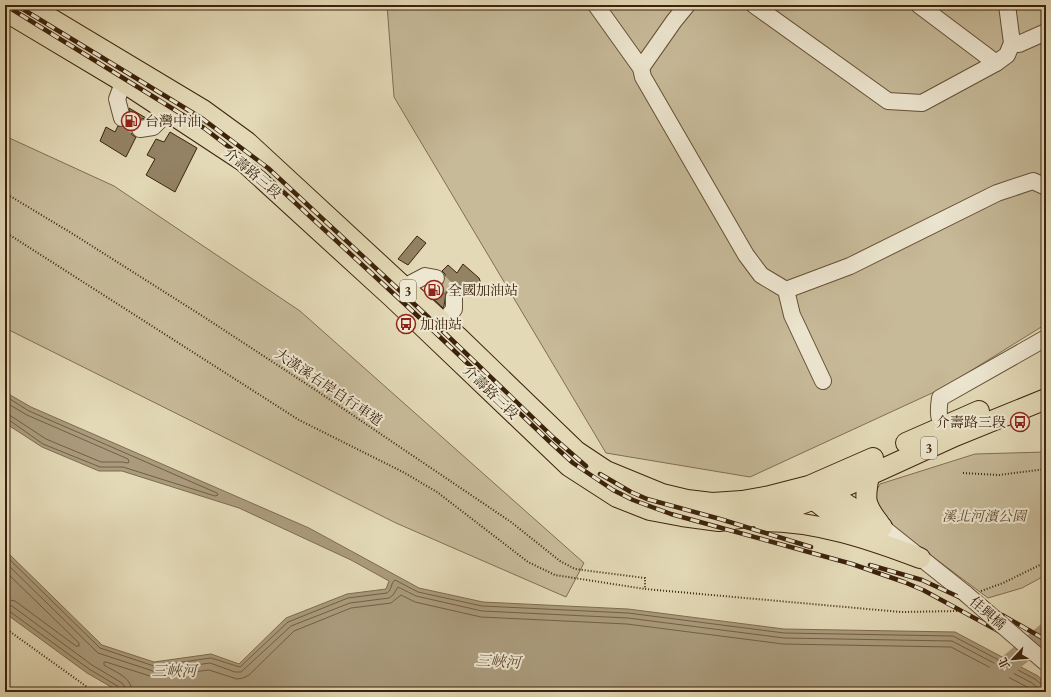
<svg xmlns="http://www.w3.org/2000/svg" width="1051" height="697" viewBox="0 0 1051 697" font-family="'EB Garamond','Noto Serif TC',serif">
<rect width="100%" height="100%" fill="#e3d9b6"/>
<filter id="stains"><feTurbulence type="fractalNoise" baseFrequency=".005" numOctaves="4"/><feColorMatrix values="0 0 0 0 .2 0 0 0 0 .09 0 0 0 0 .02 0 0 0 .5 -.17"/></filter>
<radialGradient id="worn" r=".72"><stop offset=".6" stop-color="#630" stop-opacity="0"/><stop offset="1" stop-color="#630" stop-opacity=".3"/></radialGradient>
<g fill="#c7ba99" stroke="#826e52">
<polygon points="387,5 1046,5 1046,324 943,388 750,477 606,453 394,97"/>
<polygon points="5,136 114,186 300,311 584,563 566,597 396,523 5,328"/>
<polygon points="1046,452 1046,575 1022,588 988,598 881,518 871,500 880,484 975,454"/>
</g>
<polygon fill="#aa9b7c" stroke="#7e6b4f" points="5,392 31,407 309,528 419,588 483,602 628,609 784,629 955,632 1038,676 1046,684 1046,692 120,692 87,673 5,613 5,550 102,645 154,662 211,654 239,664 286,618 347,594 386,589 389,581 351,560 239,508 122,471 99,471 42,447 5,423"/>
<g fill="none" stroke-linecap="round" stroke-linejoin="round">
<g stroke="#735f44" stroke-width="1">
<polyline points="5,396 29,411 217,493 218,495 215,496 123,467 100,467 43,444 9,420 5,420"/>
<polyline points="5,402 27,415 128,459 129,462 128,463 122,462 101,462 46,439 11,416 5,415"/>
<path d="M5 555 100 648 154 666 211 658 240 667 288 622 348 598 387 593C392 590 391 582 395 580L418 592 482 606 628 613 784 633 953 636 1035 679 1042 685 1046 686"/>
<polyline points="5,562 98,653 153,671 210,663 235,672 241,672 291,626 350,603 389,598 393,595 398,587 416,596 482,611 628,618 784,638 952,641 1032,683 1040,690 1046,691"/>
<polyline points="5,571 79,643 79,646 76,646 15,601 5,599"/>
<polyline points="5,605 12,606 92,665 122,683 125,687 126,692"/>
<polyline points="5,610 9,611 89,669 119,687 121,692"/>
<path d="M132 692C132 677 115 672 104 665V662H106L153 677 209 670 237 679 243 678 249 675 294 631 351 608 391 603 401 595 415 602 481 617 627 624 783 644 951 647 1029 688 1033 692"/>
</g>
<polyline stroke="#aa9b7c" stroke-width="20" points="994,677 1046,633"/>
</g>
<g fill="#938264" stroke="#3c230c">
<polygon points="129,108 146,118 134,121 131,125 131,131 132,135 136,137 126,157 100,141 106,127 115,132 118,126 124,127 129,124 131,120"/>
<polygon points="170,132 197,148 175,192 146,175 155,159 147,155 156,139 164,142"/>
<polygon points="417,236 426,243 408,265 398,259"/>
<polygon points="463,264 479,278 482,286 480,294 467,283 460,290 454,288 450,289 446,293 444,306 443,308 425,291 429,286 439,287 443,284 445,279 445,274 442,271 448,265 457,273"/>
</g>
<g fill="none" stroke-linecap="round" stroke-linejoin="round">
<g stroke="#c2b594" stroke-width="16" stroke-dasharray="16 8" stroke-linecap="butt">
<polyline points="122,118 140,129"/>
<polyline points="436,278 454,297"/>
</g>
<defs>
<g id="minor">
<polyline points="596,5 641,68 643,77 746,255 761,275 786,290 792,315 823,381"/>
<polyline points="754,5 888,101 922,103 996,63 1007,55 1012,43 1007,5"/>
<polyline points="919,5 996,63"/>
<polyline points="1012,43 1019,44 1046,32"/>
<polyline points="641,68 674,21 687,5"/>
<polyline points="122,118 117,99 123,83"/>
<polyline points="140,129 153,127 168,112"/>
<polyline points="404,287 425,276 436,278"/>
<polyline points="786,290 850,266 997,193 1033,181 1046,187"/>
<polyline points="443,323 454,309 454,297"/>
<path d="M953 434C938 420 937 418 940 398L1046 338"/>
<polyline points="882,527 966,594"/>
</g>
<g id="major">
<polyline points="28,5 203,110 247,142 457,336 576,451 606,471 662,494 687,500 712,503 742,501 770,496 809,486 873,458"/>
<polyline points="5,11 117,78 243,161 393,298 569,466 617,497 650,510 682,516 719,521 760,515 790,508 828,494 955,436 1046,399"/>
<polyline points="906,443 979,411"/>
<path d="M869 475C865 498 863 503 879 523"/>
<polyline points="819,490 838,499 882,527"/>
<polyline points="813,499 839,519 859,530"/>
<path d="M763 521C817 521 870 539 920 558"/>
</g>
</defs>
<use href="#minor" stroke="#665036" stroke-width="18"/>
<use href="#major" stroke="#3c230c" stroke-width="22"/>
<g stroke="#3c230c" stroke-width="2" stroke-dasharray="1 2" stroke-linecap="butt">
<polyline points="5,193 73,234 204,317 314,389 511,522 560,561 575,569 645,578 645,589 901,612 960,611"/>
<polyline points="5,232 299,420 403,472 437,492 528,562 555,575 645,589"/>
<polyline points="963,473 999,475 1046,469"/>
<polyline points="981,591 1003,583 1046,562"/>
<polyline points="5,628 94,692"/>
</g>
<use href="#minor" stroke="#ede6d0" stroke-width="16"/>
<use href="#major" stroke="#e3d9b6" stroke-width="20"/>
<defs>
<g id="rail">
<polyline points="5,5 204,128 263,173 422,320 551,443 573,463 613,490 633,500 671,514 852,564 904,582 923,590 1046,657"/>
<polyline points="16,5 203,119 268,168 426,315 555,439 586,466"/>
<polyline points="600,474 631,492 647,499 720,519 811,547"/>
<polyline points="870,565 922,580 972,603 1002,615 1046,640"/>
</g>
</defs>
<use href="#rail" stroke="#3c230c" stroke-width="4.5"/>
<use href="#rail" stroke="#ede6d0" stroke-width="3" stroke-dasharray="9" stroke-linecap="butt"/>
<defs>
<polyline id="minor-bridge" points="966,594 1046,663"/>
</defs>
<use href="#minor-bridge" stroke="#665036" stroke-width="18" stroke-linecap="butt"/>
<use href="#minor-bridge" stroke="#ede6d0" stroke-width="16"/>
</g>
<defs>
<symbol id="fuel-ring" viewBox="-11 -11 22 22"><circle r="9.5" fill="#ede6d0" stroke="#8f2418" stroke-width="1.5"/><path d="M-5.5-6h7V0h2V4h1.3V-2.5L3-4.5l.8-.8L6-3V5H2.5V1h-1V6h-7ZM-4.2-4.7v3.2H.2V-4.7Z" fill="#8f2418"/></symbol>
<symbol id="bus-ring" viewBox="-11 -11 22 22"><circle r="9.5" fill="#ede6d0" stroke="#8f2418" stroke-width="1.5"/><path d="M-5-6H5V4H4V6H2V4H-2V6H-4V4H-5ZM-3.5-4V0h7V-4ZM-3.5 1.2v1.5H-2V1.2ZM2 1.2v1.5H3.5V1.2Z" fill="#8f2418"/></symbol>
</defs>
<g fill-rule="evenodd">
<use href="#fuel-ring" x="120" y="110" width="22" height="22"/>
<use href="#fuel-ring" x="423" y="279" width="22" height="22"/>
<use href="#bus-ring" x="395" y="313" width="22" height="22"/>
<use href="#bus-ring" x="1009" y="411" width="22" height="22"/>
</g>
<g text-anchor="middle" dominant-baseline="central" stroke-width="4" stroke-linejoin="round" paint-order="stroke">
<g fill="#ede6d0" stroke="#715e47" stroke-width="1">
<rect x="400" y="280" width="16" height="22" rx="3"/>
<rect x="921" y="437" width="16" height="22" rx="3"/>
</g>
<g font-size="13" font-weight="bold" fill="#3c230c">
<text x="408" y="291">3</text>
<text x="929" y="448">3</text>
</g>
<g font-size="14" fill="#3c230c" stroke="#ede6d0" text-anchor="start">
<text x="145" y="121">台灣中油</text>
<text x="448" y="290">全國加油站</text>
<text x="420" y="324">加油站</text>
<text x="1006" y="422" text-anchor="end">介壽路三段</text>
</g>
<g font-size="14" fill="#3c230c" stroke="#ede6d0">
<text transform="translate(253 173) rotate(40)">介壽路三段</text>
<text transform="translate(329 387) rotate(34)">大漢溪右岸自行車道</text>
<text transform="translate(491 392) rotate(44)">介壽路三段</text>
<text transform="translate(988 613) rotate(41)">佳興橋</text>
</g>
<g font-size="14" font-style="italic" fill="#5f492f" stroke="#ede6d0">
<text x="984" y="516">溪北河濱公園</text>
</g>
<g font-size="15" font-style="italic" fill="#5d472e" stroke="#ede6d0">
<text transform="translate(498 661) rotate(3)">三峽河</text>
<text x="174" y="670">三峽河</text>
</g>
</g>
<rect width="1051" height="697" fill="none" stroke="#e3d9b6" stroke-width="20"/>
<rect x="6" y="6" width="1039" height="685" fill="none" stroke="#3c230c" stroke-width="2"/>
<rect x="10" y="10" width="1031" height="677" fill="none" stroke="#3c230c"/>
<g transform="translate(1013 659) rotate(244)" stroke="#ede6d0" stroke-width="3" paint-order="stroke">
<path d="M0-3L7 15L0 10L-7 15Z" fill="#3c230c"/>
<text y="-6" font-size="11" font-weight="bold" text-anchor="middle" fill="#3c230c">北</text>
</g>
<rect width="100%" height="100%" filter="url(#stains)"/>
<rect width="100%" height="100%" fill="url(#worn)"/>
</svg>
